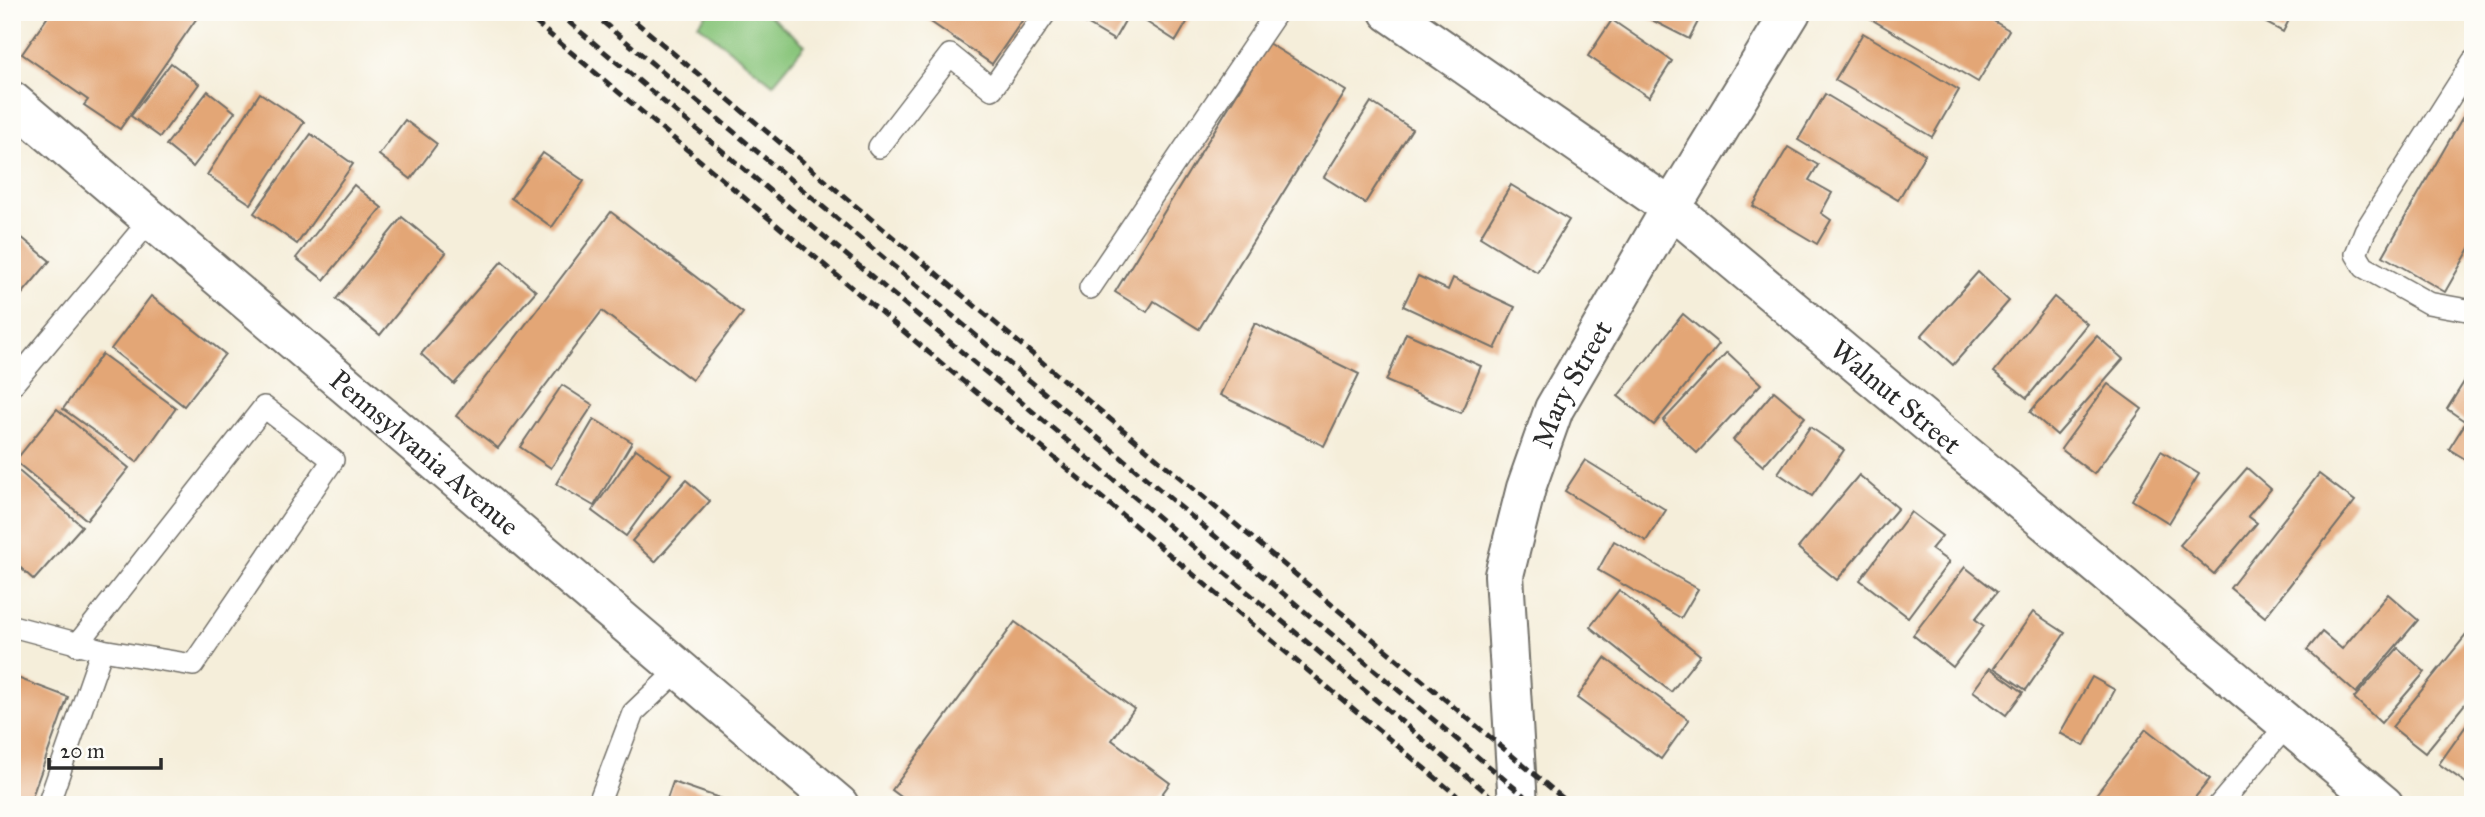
<svg xmlns="http://www.w3.org/2000/svg" width="2485" height="817" viewBox="0 0 2485 817" font-family="'IM FELL Great Primer',serif">
<rect width="100%" height="100%" fill="#fdfcf7"/>
<filter id="ink" filterUnits="userSpaceOnUse"><feTurbulence type="fractalNoise" baseFrequency=".0143" numOctaves="2"/><feDisplacementMap in="SourceGraphic" scale="14" xChannelSelector="R" yChannelSelector="G"/><feConvolveMatrix kernelMatrix="1 2 1 2 8 2 1 2 1" color-interpolation-filters="sRGB"/></filter>
<filter id="wash" filterUnits="userSpaceOnUse"><feTurbulence type="fractalNoise" baseFrequency=".00686" numOctaves="4" result="noise"/><feDisplacementMap in="SourceGraphic" scale="28" xChannelSelector="R" yChannelSelector="G"/><feGaussianBlur stdDeviation="1.57" result="paint"/><feColorMatrix in="noise" values="0 0 0 0 0 0 0 0 0 0 0 0 0 0 0 0 0 1.4 0 .05"/><feComposite in="paint" operator="in"/></filter>
<g filter="url(#wash)">
<rect width="100%" height="100%" fill="#f5eeda"/>
<polygon fill="#88c57a" stroke="#5a7852" stroke-width="2" points="708,12 765,12 805,45 773,84 698,24"/>
<g id="blocks">
<g fill="#e3a676">
<polygon points="51,12 201,12 120,129 84,105 88,100 22,54"/>
<polygon points="924,12 1028,12 992,64 922,16"/>
<polygon points="1078,12 1130,12 1114,40 1075,17"/>
<polygon points="1150,12 1193,12 1176,41 1145,21"/>
<polygon points="1636,12 1703,12 1689,39"/>
<polygon points="1866,12 1978,12 2009,30 1978,82 1864,15"/>
<polygon points="2246,12 2293,12 2283,32"/>
<polygon points="1612,20 1672,61 1649,97 1588,56"/>
<polygon points="1863,33 1959,90 1932,137 1835,80"/>
<polygon points="1268,43 1346,91 1199,329 1154,301 1147,312 1115,292"/>
<polygon points="171,63 199,84 160,137 131,116"/>
<polygon points="208,91 235,112 193,167 166,145"/>
<polygon points="260,93 304,122 251,204 207,175"/>
<polygon points="1825,94 1925,154 1898,200 1798,140"/>
<polygon points="2473,99 2473,243 2445,292 2383,256"/>
<polygon points="1371,102 1412,129 1365,203 1324,177"/>
<polygon points="405,120 437,144 411,179 379,155"/>
<polygon points="311,134 353,164 297,244 254,213"/>
<polygon points="1788,147 1818,165 1809,180 1832,193 1821,213 1831,220 1817,244 1753,206"/>
<polygon points="543,153 584,181 552,227 511,198"/>
<polygon points="354,185 382,208 324,280 296,258"/>
<polygon points="1511,185 1569,220 1537,272 1480,237"/>
<polygon points="611,212 743,313 692,380 602,311 498,448 456,416"/>
<polygon points="402,217 446,253 380,335 336,299"/>
<polygon points="15,232 50,261 12,306 12,235"/>
<polygon points="502,261 536,291 454,384 421,354"/>
<polygon points="1978,272 2009,301 1953,365 1921,336"/>
<polygon points="1418,276 1448,290 1453,278 1515,307 1495,349 1403,306"/>
<polygon points="151,296 225,354 184,406 111,349"/>
<polygon points="2054,297 2087,324 2027,398 1994,372"/>
<polygon points="1683,314 1719,344 1654,425 1618,396"/>
<polygon points="1255,323 1359,374 1324,446 1220,395"/>
<polygon points="1406,333 1481,366 1461,413 1386,381"/>
<polygon points="2097,336 2123,359 2057,435 2030,412"/>
<polygon points="1727,352 1761,384 1697,453 1663,421"/>
<polygon points="102,354 176,408 137,462 63,409"/>
<polygon points="2464,382 2473,388 2473,464 2449,449 2466,422 2447,409"/>
<polygon points="2108,384 2142,409 2094,474 2061,449"/>
<polygon points="562,385 593,405 551,468 520,447"/>
<polygon points="1774,391 1805,417 1763,466 1733,440"/>
<polygon points="57,409 129,468 87,520 15,461"/>
<polygon points="594,419 632,442 594,506 556,484"/>
<polygon points="1810,427 1844,450 1812,496 1778,473"/>
<polygon points="636,449 671,474 626,536 592,511"/>
<polygon points="2161,451 2199,474 2169,523 2132,500"/>
<polygon points="1585,460 1666,510 1646,541 1565,491"/>
<polygon points="12,465 82,526 34,580 12,560"/>
<polygon points="2247,468 2271,489 2248,516 2257,523 2214,574 2180,545"/>
<polygon points="2319,474 2355,501 2265,617 2230,588"/>
<polygon points="1859,475 1898,508 1837,580 1798,548"/>
<polygon points="686,480 710,501 655,562 632,541"/>
<polygon points="1911,512 1942,536 1931,549 1949,562 1908,617 1860,580"/>
<polygon points="1614,541 1698,589 1681,618 1598,570"/>
<polygon points="1965,567 1997,592 1975,619 1984,626 1953,667 1913,635"/>
<polygon points="1619,590 1700,655 1671,692 1590,627"/>
<polygon points="2388,594 2418,620 2356,693 2307,650 2322,632 2342,649"/>
<polygon points="2033,612 2065,633 2026,690 1994,668"/>
<polygon points="1015,622 1134,709 1112,740 1170,783 1154,805 912,805 892,790"/>
<polygon points="2466,635 2473,640 2473,694 2425,753 2392,727"/>
<polygon points="2398,648 2425,672 2381,723 2354,698"/>
<polygon points="1605,658 1689,720 1661,759 1577,698"/>
<polygon points="1990,668 2023,692 2006,715 1973,691"/>
<polygon points="12,676 68,697 29,805 12,805"/>
<polygon points="2092,677 2115,690 2084,746 2060,733"/>
<polygon points="2473,716 2473,788 2439,764"/>
<polygon points="2146,729 2210,779 2189,805 2088,805"/>
<polygon points="673,782 737,804 737,805 665,805"/>
</g>
</g>
</g>
<g filter="url(#ink)">
<use href="#blocks" fill-opacity="0" stroke="#726f68" stroke-width="2"/>
<g fill="none" stroke-linecap="round" stroke-linejoin="round">
<defs>
<g id="lane">
<polyline points="2473,61 2365,231 2356,254 2364,267 2428,303 2473,311"/>
<polyline points="879,147 950,55 992,89 1046,12"/>
<polyline points="1090,288 1277,12"/>
<polyline points="12,385 151,219"/>
<polyline points="12,626 102,650 48,805"/>
<polyline points="77,645 264,407 333,460 193,665 102,650"/>
<polyline points="598,805 633,713 679,669"/>
<polyline points="2219,805 2288,724"/>
</g>
<g id="street">
<path id="s1" d="M1389 12 1671 208 2384 805"/>
<path id="s2" d="M12 101 839 805"/>
<path id="s3" d="M1518 805 1504 575 1526 488 1554 409 1671 208 1791 12"/>
</g>
</defs>
<use href="#lane" stroke="#726f68" stroke-width="24"/>
<use href="#street" stroke="#726f68" stroke-width="42"/>
<use href="#lane" stroke="#fff" stroke-width="21"/>
<use href="#street" stroke="#fff" stroke-width="38"/>
<g stroke="#2b2b2b" stroke-width="5" stroke-dasharray="10 5" stroke-linecap="butt">
<polyline points="523,12 1468,805"/>
<polyline points="557,12 1501,805"/>
<polyline points="591,12 1535,805"/>
<polyline points="624,12 1571,805"/>
</g>
</g>
</g>
<g text-anchor="middle" dominant-baseline="central" stroke-width="5" stroke-linejoin="round" paint-order="stroke">
<g font-size="28" fill="#2b2b2b" stroke="#fdfcf7">
<text stroke="none"><textPath href="#s3" startOffset="434">Mary Street</textPath></text>
<text stroke="none"><textPath href="#s1" startOffset="637">Walnut Street</textPath></text>
<text stroke="none"><textPath href="#s2" startOffset="542">Pennsylvania Avenue</textPath></text>
</g>
</g>
<rect width="2485" height="817" fill="none" stroke="#fdfcf7" stroke-width="42"/>
<path d="M49 758v10h112v-10" fill="none" stroke="#2b2b2b" stroke-width="3.5"/>
<text x="60" y="758" font-size="21" fill="#2b2b2b" stroke="#fdfcf7" stroke-width="5" paint-order="stroke">20 m</text>
</svg>
